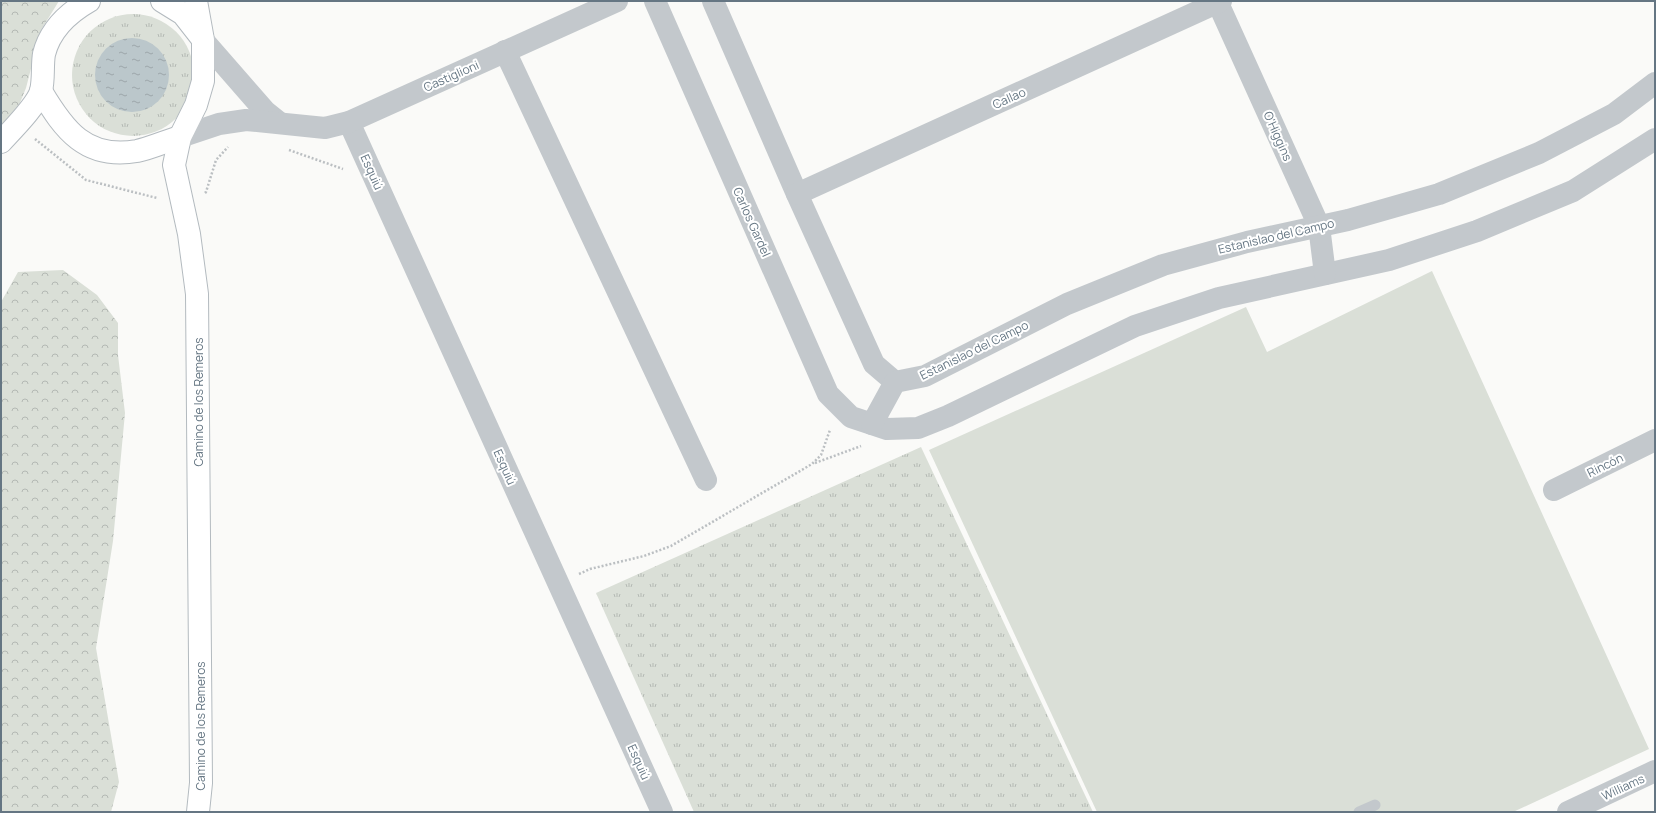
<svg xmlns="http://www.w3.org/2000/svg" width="1656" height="813" viewBox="0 0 1656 813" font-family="Manrope,sans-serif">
<defs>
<pattern id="grass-tufts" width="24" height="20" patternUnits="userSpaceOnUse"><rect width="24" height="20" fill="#dadfd7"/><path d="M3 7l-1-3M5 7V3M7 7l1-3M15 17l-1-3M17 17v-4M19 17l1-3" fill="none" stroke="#b4b9b4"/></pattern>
<pattern id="forest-crowns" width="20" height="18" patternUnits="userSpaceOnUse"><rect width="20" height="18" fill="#dadfd7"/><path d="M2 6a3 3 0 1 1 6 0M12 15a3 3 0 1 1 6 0" fill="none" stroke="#b4b9b4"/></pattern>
<pattern id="water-ripples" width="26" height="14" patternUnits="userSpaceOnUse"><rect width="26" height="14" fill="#bbc7cb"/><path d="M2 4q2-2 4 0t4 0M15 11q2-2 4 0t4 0" fill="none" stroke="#9ca6aa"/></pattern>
</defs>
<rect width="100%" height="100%" fill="#fafaf8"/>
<g fill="url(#grass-tufts)">
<circle cx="133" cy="75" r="61"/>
<polygon points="921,447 1093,812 694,812 596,593"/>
</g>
<g fill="url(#forest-crowns)">
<polygon points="1,1 59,1 41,30 26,88 17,110 1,125"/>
<polygon points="63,270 97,295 118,323 118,355 125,413 113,541 96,648 119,782 111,812 1,812 1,302 18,272"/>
</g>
<polygon fill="#dadfd7" points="1432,271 1649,749 1513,812 1097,812 929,450 1246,307 1267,352"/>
<circle fill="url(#water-ripples)" cx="132" cy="75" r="37"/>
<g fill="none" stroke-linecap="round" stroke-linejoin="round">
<defs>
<g id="secondary">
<polyline points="162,1 183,14 201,37"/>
<polyline points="196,1 203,40 203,81 196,105 180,137 174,165 189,234 197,294 201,783 198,812"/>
<path d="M41 91C64 130 86 160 137 151 151 148 166 141 180 137"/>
<path d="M1 142C12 130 37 105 41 91 44 79 42 65 44 54 50 30 68 13 89 1"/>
</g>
</defs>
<use href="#secondary" stroke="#b3babf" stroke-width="24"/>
<g stroke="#bbbfc2" stroke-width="2.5" stroke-dasharray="2 2" stroke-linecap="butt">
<polyline points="35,139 86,180 157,198"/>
<polyline points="289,150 343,169"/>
<polyline points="205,193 206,192 216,160 228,147"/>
<polyline points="815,463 861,446"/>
<polyline points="579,574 590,569 644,556 671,546 812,464 821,455 830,430"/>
</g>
<polyline stroke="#c3c8cc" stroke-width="11" points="1359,812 1375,805"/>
<g stroke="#c3c8cc" stroke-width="22">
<polyline points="655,1 828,394 851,417 887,429 918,428 948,416 1135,326 1219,298 1389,260 1477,231 1573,191 1655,139"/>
<polyline points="713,1 797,194 874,364 895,382"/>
<polyline points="1217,1 1319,226 1325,274"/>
<polyline points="203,40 265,111 280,123"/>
<polyline points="505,51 706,480"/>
<polyline points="349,122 662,812"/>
<polyline points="180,137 219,124 246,120 325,128 349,122 617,1"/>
<polyline points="797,194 1221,1"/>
<polyline points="872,424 895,382 925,376 1067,304 1163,265 1247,242 1348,220 1439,194 1539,153 1614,114 1655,83"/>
<polyline points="1554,490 1655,440"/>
<polyline points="1568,812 1655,771"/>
</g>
<use href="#secondary" stroke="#fff" stroke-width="22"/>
</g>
<g text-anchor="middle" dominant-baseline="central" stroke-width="4" stroke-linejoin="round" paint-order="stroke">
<g font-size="12" fill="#657683" stroke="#fff">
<text transform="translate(451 76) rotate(-24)">Castiglioni</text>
<text transform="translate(1009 98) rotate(-24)">Callao</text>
<text transform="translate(1278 136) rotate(66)">O'Higgins</text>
<text transform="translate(372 172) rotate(66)">Esquiú</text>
<text transform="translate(752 222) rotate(66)">Carlos Gardel</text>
<text transform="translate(1276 236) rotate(-13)">Estanislao del Campo</text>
<text transform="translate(974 350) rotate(-26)">Estanislao del Campo</text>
<text transform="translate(198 402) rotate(-90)">Camino de los Remeros</text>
<text transform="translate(1605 465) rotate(-26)">Rincón</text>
<text transform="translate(505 467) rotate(66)">Esquiú</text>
<text transform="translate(200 726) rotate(-90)">Camino de los Remeros</text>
<text transform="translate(639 762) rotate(66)">Esquiú</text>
<text transform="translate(1623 787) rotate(-25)">Williams</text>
</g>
</g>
<rect width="1656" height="813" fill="none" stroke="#657683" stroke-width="4"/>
</svg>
